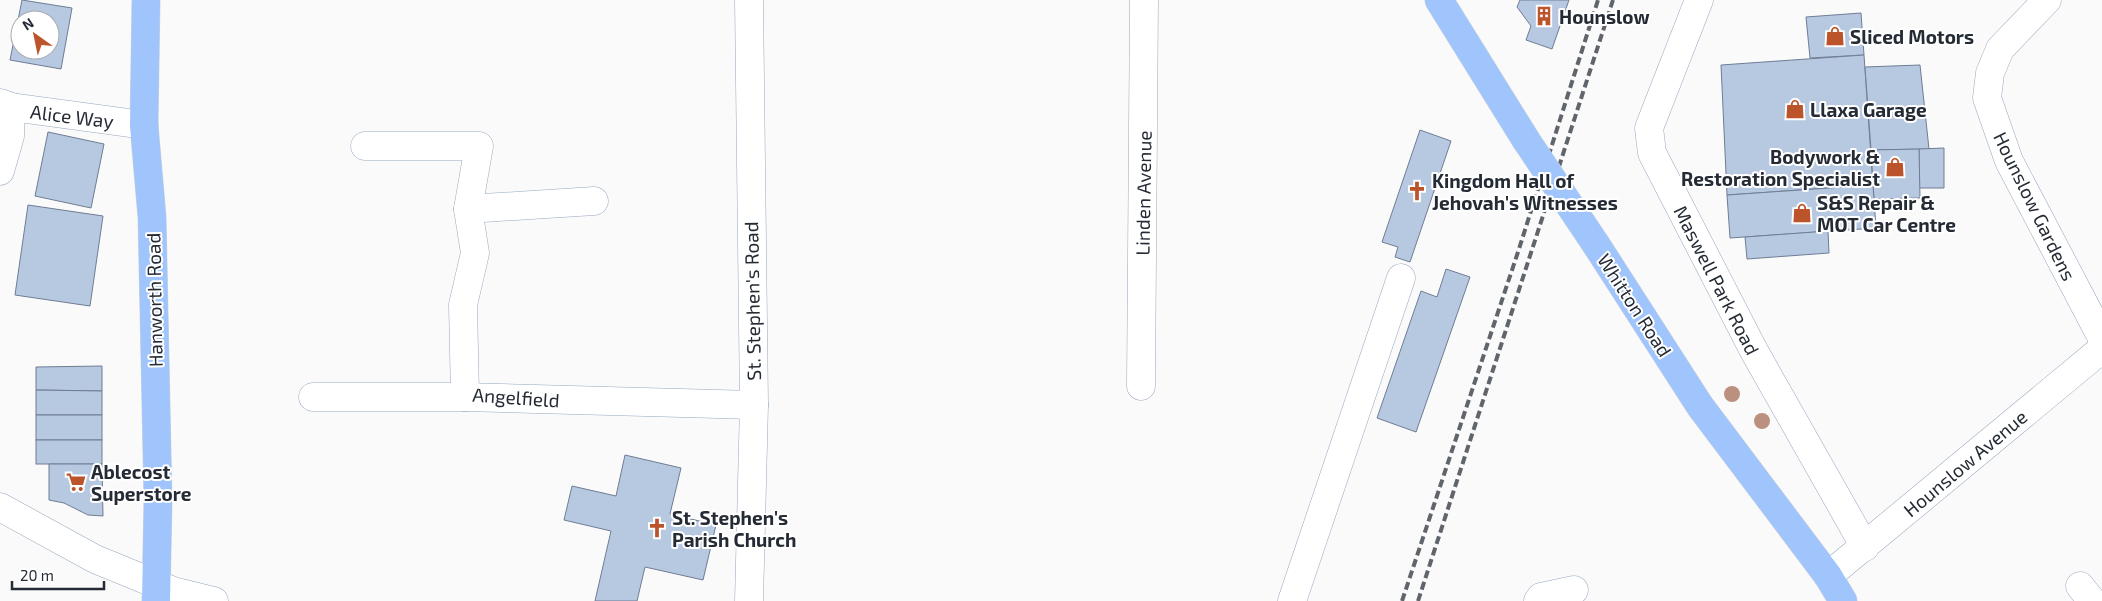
<svg xmlns="http://www.w3.org/2000/svg" width="2102" height="601" viewBox="0 0 2102 601" font-family="'Exo 2',sans-serif">
<rect width="100%" height="100%" fill="#fafafa"/>
<g fill="#b7c8e1" stroke="#6e7d94" fill-rule="evenodd">
<path d="M22 0 72 8 61 69 10 60ZM20 20H50V50H20Z"/>
<polygon points="1520,0 1569,0 1552,49 1526,40 1531,26 1517,7"/>
<polygon points="1861,13 1864,55 1810,58 1806,17"/>
<polygon points="1864,55 1873,185 1727,195 1721,65"/>
<polygon points="1920,65 1929,149 1871,150 1865,67"/>
<polygon points="1420,130 1451,141 1410,262 1395,257 1398,247 1382,242"/>
<polygon points="48,132 104,144 91,208 35,196"/>
<polygon points="1944,148 1944,188 1919,188 1919,149"/>
<polygon points="1919,149 1920,198 1874,199 1871,150"/>
<polygon points="1873,185 1876,228 1730,238 1727,195"/>
<polygon points="28,205 103,216 90,306 15,295"/>
<polygon points="1828,231 1829,253 1747,259 1745,237"/>
<polygon points="1446,269 1470,277 1416,432 1377,418 1421,291 1437,297"/>
<polygon points="102,366 102,391 36,390 36,367"/>
<polygon points="36,390 102,391 102,415 36,415"/>
<rect x="36" y="415" width="66" height="25"/>
<rect x="36" y="440" width="66" height="24"/>
<polygon points="625,455 681,468 670,514 716,525 703,580 645,567 637,601 595,601 611,531 564,520 572,486 616,496"/>
<polygon points="49,464 102,464 103,516 88,515 64,503 49,500"/>
</g>
<g fill="none" stroke-linecap="round" stroke-linejoin="round">
<defs>
<g id="minor">
<polyline points="749,0 754,405 749,601"/>
<polyline points="1699,0 1649,128 1652,153 1754,351 1865,547"/>
<polyline points="2047,0 2000,49 1990,73 1987,98 2009,161 2102,338"/>
<polyline points="0,103 11,107 144,125"/>
<polyline points="365,146 479,146 468,209 475,253 463,305 465,397 754,405"/>
<polyline points="0,171 10,136 11,107"/>
<polyline points="468,209 594,201"/>
<polyline points="1141,386 1144,0"/>
<polyline points="313,397 465,397"/>
<polyline points="0,507 95,559 173,591 214,601"/>
<polyline points="1828,576 2102,349"/>
<polyline points="2080,586 2092,601"/>
<polyline points="1292,601 1401,278"/>
<polyline points="1538,601 1541,597 1574,590"/>
</g>
<g id="major">
<polyline points="146,0 144,125 152,217 158,500 156,601"/>
<polyline points="1439,0 1526,140"/>
<polyline points="1597,246 1700,406 1828,576 1843,601"/>
</g>
</defs>
<use href="#minor" stroke="#97a8c0" stroke-width="29"/>
<use href="#major" stroke="#d3d5d7" stroke-width="29"/>
<use href="#minor" stroke="#fff" stroke-width="28"/>
<use href="#major" stroke="#a0c5fd" stroke-width="28"/>
<g stroke="#60646b" stroke-width="4" stroke-dasharray="8 4" stroke-linecap="butt">
<polyline points="1402,601 1518,252 1598,0"/>
<polyline points="1418,601 1613,0"/>
</g>
<defs>
<polyline id="major-bridge" points="1526,140 1597,246"/>
</defs>
<use href="#major-bridge" stroke="#d3d5d7" stroke-width="29" stroke-linecap="butt"/>
<use href="#major-bridge" stroke="#a0c5fd" stroke-width="28"/>
</g>
<g fill="#bb907e">
<circle cx="1732" cy="394" r="8"/>
<circle cx="1762" cy="421" r="8"/>
</g>
<defs>
<symbol id="building-bare" viewBox="-9 -9 18 18"><path d="M-4-6H4V6H1V3H-1V6H-4ZM-2.5-4.3h1.7v1.8h-1.7ZM.8-4.3h1.7v1.8H.8ZM-2.5-1h1.7V.8h-1.7ZM.8-1h1.7V.8H.8Z" fill="#bb542a" stroke="#fff" stroke-width="2.5" paint-order="stroke"/></symbol>
<symbol id="shop-bare" viewBox="-9 -9 18 18"><path d="M-5-2.5h2.3a2.7 3.5 0 0 1 5.4 0H5L5.5 6h-11ZM-1.5-2.5h3a1.5 2.3 0 0 0-3 0Z" fill="#bb542a" stroke="#fff" stroke-width="2.5" paint-order="stroke"/></symbol>
<symbol id="church-bare" viewBox="-9 -9 18 18"><path d="M-1.2-6h2.4v3.5h3.3v2.4h-3.3V6h-2.4V-.1h-3.3v-2.4h3.3Z" fill="#bb542a" stroke="#fff" stroke-width="2.5" paint-order="stroke"/></symbol>
<symbol id="supermarket-bare" viewBox="-9 -9 18 18"><path d="M-6-5.5h2.5l.6 2H6L4.5 2H-2.5L-4.4-4H-6ZM-1.5 3.2a1.3 1.3 0 1 0 .1 0ZM3 3.2a1.3 1.3 0 1 0 .1 0Z" fill="#bb542a" stroke="#fff" stroke-width="2.5" paint-order="stroke"/></symbol>
</defs>
<g fill-rule="evenodd">
<use href="#building-bare" x="1530" y="2" width="28" height="28"/>
<use href="#shop-bare" x="1821" y="22" width="28" height="28"/>
<use href="#shop-bare" x="1781" y="95" width="28" height="28"/>
<use href="#shop-bare" x="1881" y="153" width="28" height="28"/>
<use href="#church-bare" x="1403" y="177" width="28" height="28"/>
<use href="#shop-bare" x="1788" y="199" width="28" height="28"/>
<use href="#supermarket-bare" x="62" y="468" width="28" height="28"/>
<use href="#church-bare" x="643" y="514" width="28" height="28"/>
</g>
<g text-anchor="middle" dominant-baseline="central" stroke-width="4" stroke-linejoin="round" paint-order="stroke">
<g font-size="19" font-weight="bold" fill="#252b35" stroke="#fff" text-anchor="start">
<text x="1559" y="16">Hounslow</text>
<text x="1850" y="36">Sliced Motors</text>
<text x="1810" y="109">Llaxa Garage</text>
<text x="1880" y="156" text-anchor="end">Bodywork &amp;<tspan x="1880" dy="22">Restoration Specialist</tspan></text>
<text x="1432" y="180">Kingdom Hall of<tspan x="1432" dy="22">Jehovah's Witnesses</tspan></text>
<text x="1817" y="202">S&amp;S Repair &amp;<tspan x="1817" dy="22">MOT Car Centre</tspan></text>
<text x="91" y="471">Ablecost<tspan x="91" dy="22">Superstore</tspan></text>
<text x="672" y="517">St. Stephen's<tspan x="672" dy="22">Parish Church</tspan></text>
</g>
<g font-size="19" fill="#252b35" stroke="#fff">
<text transform="translate(72 116) rotate(7)">Alice Way</text>
<text transform="translate(1143 193) rotate(-89)">Linden Avenue</text>
<text transform="translate(2035 206) rotate(64)">Hounslow Gardens</text>
<text transform="translate(1717 280) rotate(63)">Maswell Park Road</text>
<text transform="translate(154 300) rotate(-91)">Hanworth Road</text>
<text transform="translate(752 301) rotate(-91)">St. Stephen's Road</text>
<text transform="translate(1635 305) rotate(57)">Whitton Road</text>
<text transform="translate(516 397) rotate(4)">Angelfield</text>
<text transform="translate(1965 463) rotate(-40)">Hounslow Avenue</text>
</g>
</g>
<g transform="translate(35 35) rotate(327)"><circle r="24" fill="#ffffff" stroke="#a8aaae"/>
<path d="M0-4L9 19L0 12L-9 19Z" fill="#bb542a"/>
<text y="-8" font-size="14" font-weight="bold" text-anchor="middle" fill="#252b35">N</text>
</g>
<path d="M12 581v8h92v-8" fill="none" stroke="#252b35" stroke-width="2.5"/>
<text x="20" y="581" font-size="15" fill="#252b35" stroke="#ffffff" stroke-width="4" paint-order="stroke">20 m</text>
</svg>
